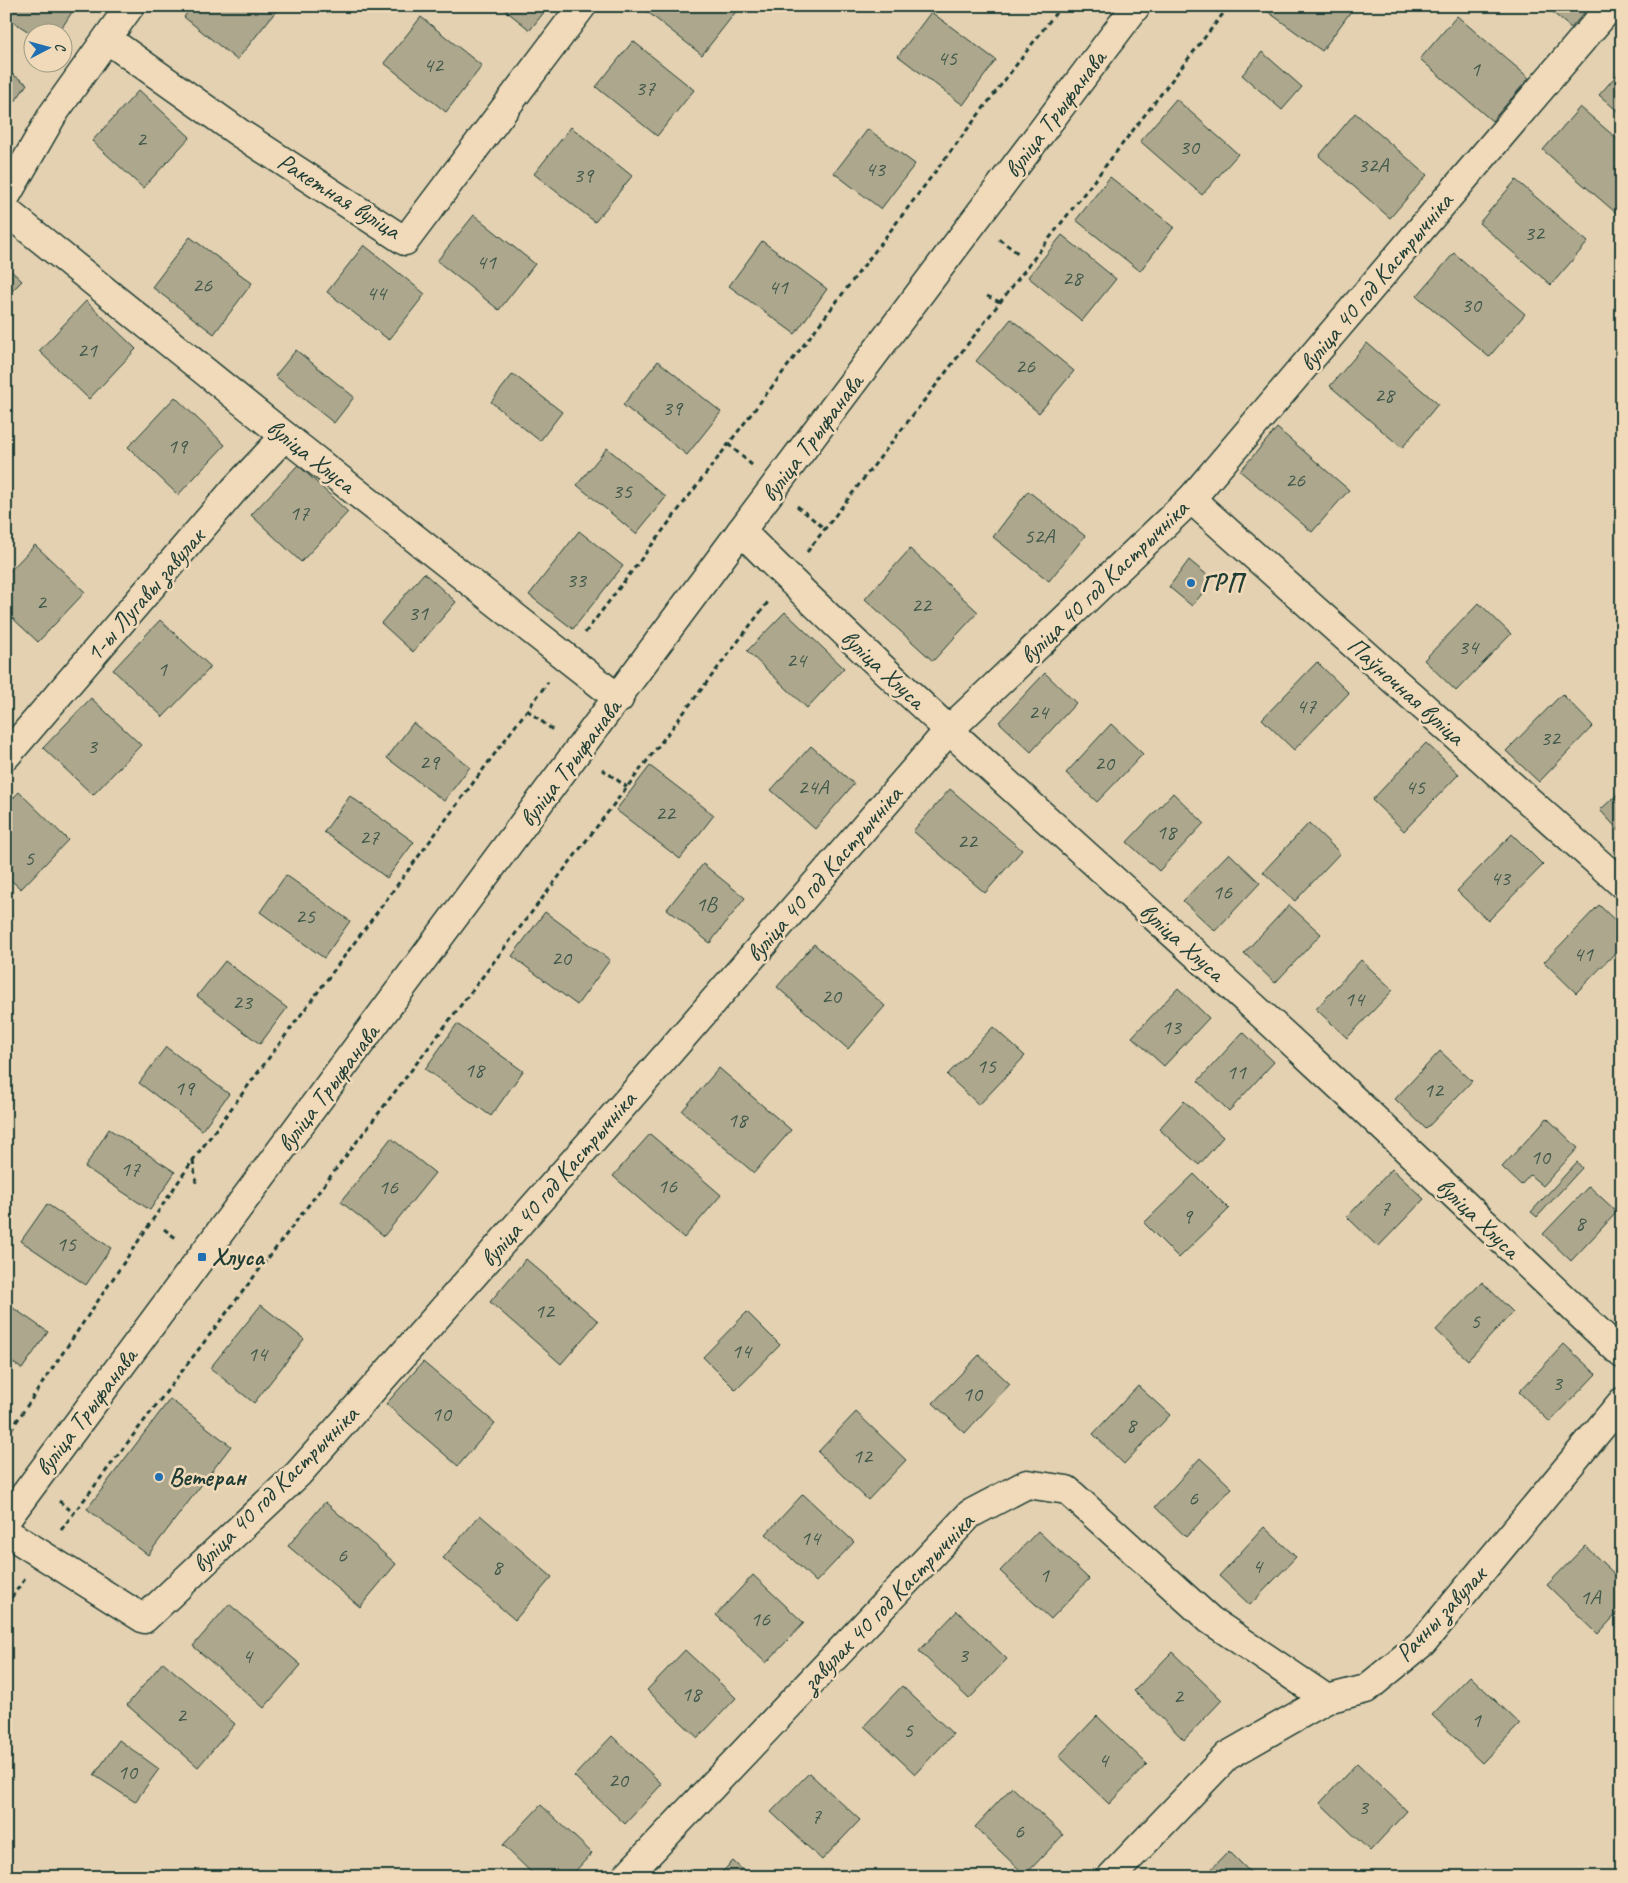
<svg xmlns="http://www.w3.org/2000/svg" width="1628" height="1883" viewBox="0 0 1628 1883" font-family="Caveat,sans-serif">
<rect width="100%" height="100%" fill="#e3d1b1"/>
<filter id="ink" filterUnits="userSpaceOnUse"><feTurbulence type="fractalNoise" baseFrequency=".02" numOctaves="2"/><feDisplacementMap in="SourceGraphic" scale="10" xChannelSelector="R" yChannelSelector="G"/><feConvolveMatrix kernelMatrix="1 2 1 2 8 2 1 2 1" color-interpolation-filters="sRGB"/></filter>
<g filter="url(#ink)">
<g fill="#aca78d" stroke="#1f3d34">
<polygon points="9,6 76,6 59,32 32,32 32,34 6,17 6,10"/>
<polygon points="192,6 280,6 237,60 184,17"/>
<polygon points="500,6 549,6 530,30"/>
<polygon points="640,6 735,6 738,9 702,55"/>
<polygon points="1260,6 1353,6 1354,7 1322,51"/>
<polygon points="1545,6 1590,6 1571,28"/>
<polygon points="931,12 996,60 963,105 898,56"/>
<polygon points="1457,16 1529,78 1492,121 1420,59"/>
<polygon points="421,17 482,66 446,112 384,63"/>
<polygon points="633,41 694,90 657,136 596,87"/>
<polygon points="1262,52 1302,87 1282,110 1242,75"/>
<polygon points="1622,69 1622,115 1599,95"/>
<polygon points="6,70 27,84 6,115"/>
<polygon points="139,90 190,137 143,188 92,141"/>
<polygon points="1176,99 1238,154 1202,195 1140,141"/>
<polygon points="1580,107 1622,143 1622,204 1615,212 1543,150"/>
<polygon points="1355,113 1427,175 1390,218 1319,156"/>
<polygon points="571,127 632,176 595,222 534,174"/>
<polygon points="868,129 915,164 881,209 834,173"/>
<polygon points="1110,177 1174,227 1140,271 1076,220"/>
<polygon points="1516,180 1588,242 1551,285 1479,223"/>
<polygon points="474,215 535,264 499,310 437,261"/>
<polygon points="1062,235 1116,279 1082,321 1028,277"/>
<polygon points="190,237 252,283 214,334 152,287"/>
<polygon points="762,241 827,289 795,334 729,286"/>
<polygon points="364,245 425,294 389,340 327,292"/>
<polygon points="1454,253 1525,314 1489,357 1417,296"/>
<polygon points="6,266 22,281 6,297"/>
<polygon points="86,301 136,349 89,399 39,351"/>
<polygon points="1011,319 1074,371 1039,413 976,361"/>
<polygon points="1367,343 1438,404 1402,448 1330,386"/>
<polygon points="296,350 354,397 334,423 275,376"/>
<polygon points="658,361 721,412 687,455 623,405"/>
<polygon points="513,374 562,412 540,441 491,402"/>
<polygon points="175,397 225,445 178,495 128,447"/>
<polygon points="1277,428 1349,490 1312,532 1240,471"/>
<polygon points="607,448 666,497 636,534 577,485"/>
<polygon points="298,465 348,512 301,562 251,515"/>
<polygon points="1028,491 1085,536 1049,581 993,537"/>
<polygon points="579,531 623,566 573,629 529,595"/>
<polygon points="35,545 85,592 38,642 6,612 6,575"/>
<polygon points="910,549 978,612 933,661 865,599"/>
<polygon points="1189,560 1213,580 1192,606 1169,587"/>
<polygon points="424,573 456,602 413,652 381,623"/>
<polygon points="1479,603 1511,634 1456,691 1424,660"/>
<polygon points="785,612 844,668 807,708 747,651"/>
<polygon points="160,620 211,667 163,717 113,670"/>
<polygon points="1317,662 1349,693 1294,750 1262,719"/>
<polygon points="1045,673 1076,703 1031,752 999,722"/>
<polygon points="1562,694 1593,726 1539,782 1506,751"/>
<polygon points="91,698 141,745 93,795 43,748"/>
<polygon points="413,723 470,767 444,801 387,758"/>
<polygon points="1111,724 1143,754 1097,802 1066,773"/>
<polygon points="1426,743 1459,774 1404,831 1372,800"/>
<polygon points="811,746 854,784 815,829 771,790"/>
<polygon points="650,766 714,815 680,859 616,810"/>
<polygon points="950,789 1022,850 985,893 913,831"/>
<polygon points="1622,790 1622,834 1600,810"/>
<polygon points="19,792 68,840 21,889 6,876 6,805"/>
<polygon points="1173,793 1204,823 1159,871 1127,842"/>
<polygon points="350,796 414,842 387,878 324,832"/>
<polygon points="1309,823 1340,853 1295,901 1263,872"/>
<polygon points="1512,834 1543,865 1488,921 1457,891"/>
<polygon points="1229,853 1260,883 1215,931 1183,901"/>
<polygon points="703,864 745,898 710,943 667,909"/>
<polygon points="286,875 350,921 324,958 260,912"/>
<polygon points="1289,905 1321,934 1275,983 1244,953"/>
<polygon points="1599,905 1622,927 1622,946 1576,993 1544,962"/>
<polygon points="545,912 610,960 577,1005 512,956"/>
<polygon points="814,944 885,1006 848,1049 777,987"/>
<polygon points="1361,960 1393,990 1347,1038 1316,1009"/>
<polygon points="225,961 287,1008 260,1044 197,996"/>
<polygon points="1178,988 1209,1018 1164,1066 1132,1037"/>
<polygon points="457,1024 523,1071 491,1116 425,1069"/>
<polygon points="993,1027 1025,1056 979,1105 947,1075"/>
<polygon points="1243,1032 1274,1062 1229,1111 1198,1081"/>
<polygon points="166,1047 229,1094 202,1130 139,1083"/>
<polygon points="1440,1051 1472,1081 1426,1129 1395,1099"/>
<polygon points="719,1068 791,1130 754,1173 682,1111"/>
<polygon points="1184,1101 1223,1137 1199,1165 1159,1129"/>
<polygon points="1547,1118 1578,1148 1543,1186 1530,1175 1521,1185 1502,1167"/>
<polygon points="109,1129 175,1172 150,1210 85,1167"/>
<polygon points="650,1134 721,1195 684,1238 613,1176"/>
<polygon points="391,1138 435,1173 384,1236 341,1202"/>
<polygon points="1577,1162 1582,1168 1537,1217 1531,1212"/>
<polygon points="1392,1169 1424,1199 1378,1247 1347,1217"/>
<polygon points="1194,1174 1229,1209 1179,1258 1144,1223"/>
<polygon points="1589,1186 1617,1212 1571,1261 1543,1234"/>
<polygon points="47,1204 111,1248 86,1285 21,1241"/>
<polygon points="526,1259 598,1321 561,1364 490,1302"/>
<polygon points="1482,1282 1513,1312 1468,1360 1436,1330"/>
<polygon points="6,1303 48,1332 22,1369 6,1358"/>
<polygon points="261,1305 304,1339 254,1403 210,1368"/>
<polygon points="747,1312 780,1345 736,1390 703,1357"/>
<polygon points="1564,1344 1596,1374 1550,1422 1519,1392"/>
<polygon points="979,1355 1010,1384 965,1433 933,1403"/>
<polygon points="423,1362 495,1423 458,1466 386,1404"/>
<polygon points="1138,1386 1170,1415 1124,1464 1093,1434"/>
<polygon points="170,1399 231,1446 148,1555 87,1509"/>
<polygon points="856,1412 906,1460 868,1500 818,1452"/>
<polygon points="1200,1458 1232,1488 1186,1537 1155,1507"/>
<polygon points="803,1494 854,1542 816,1582 766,1534"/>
<polygon points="325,1502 396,1564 360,1607 288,1546"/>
<polygon points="480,1515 552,1577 515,1620 443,1558"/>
<polygon points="1264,1527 1296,1557 1250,1605 1219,1576"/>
<polygon points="1038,1531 1089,1579 1051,1619 1000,1571"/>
<polygon points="1585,1546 1622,1581 1622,1608 1598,1634 1547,1585"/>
<polygon points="753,1575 804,1623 766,1663 716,1615"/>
<polygon points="229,1604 301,1665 264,1708 193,1646"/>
<polygon points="957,1611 1007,1659 969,1699 919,1651"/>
<polygon points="685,1650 736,1698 698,1738 647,1690"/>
<polygon points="1172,1652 1222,1700 1184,1740 1134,1691"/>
<polygon points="163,1662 235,1724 198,1767 127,1705"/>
<polygon points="1470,1676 1520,1724 1482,1763 1432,1715"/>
<polygon points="902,1686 953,1734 915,1774 864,1726"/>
<polygon points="1097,1716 1147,1764 1109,1804 1059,1756"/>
<polygon points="612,1736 662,1784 625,1824 574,1776"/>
<polygon points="119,1740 159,1769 135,1802 94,1775"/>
<polygon points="1357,1763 1407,1811 1370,1851 1320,1803"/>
<polygon points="809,1773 860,1820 822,1860 771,1812"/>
<polygon points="1012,1787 1063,1835 1025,1875 975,1827"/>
<polygon points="541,1805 592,1853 570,1877 536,1877 503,1845"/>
<polygon points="1229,1851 1255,1877 1204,1877"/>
<polygon points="733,1861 750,1877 717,1877"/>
<polygon points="941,1871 947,1877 935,1877"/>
</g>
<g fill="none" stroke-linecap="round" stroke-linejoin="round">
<defs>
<g id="minor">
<polyline points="107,39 238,132 405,241 582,6"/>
<polyline points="6,196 53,114 130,6"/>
<polyline points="6,211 285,436 619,699"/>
<polyline points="1191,499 1622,884"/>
<path d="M741 531C922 713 1117 880 1305 1054 1412 1153 1516 1254 1622 1354"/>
<polyline points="6,756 234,490 285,436"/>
<polyline points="6,1532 144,1619 298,1474 626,1102 949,730 1191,499 1611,6"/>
<polyline points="626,1877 970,1514 1027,1484 1067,1490 1210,1620 1327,1699"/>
<polyline points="1111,1877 1227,1756 1327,1699 1366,1689 1422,1643 1622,1402"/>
</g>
<polyline id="tertiary" points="6,1520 741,531 1136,6"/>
</defs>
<use href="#minor" stroke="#1f3d34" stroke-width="31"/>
<use href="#tertiary" stroke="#1f3d34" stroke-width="31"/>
<g stroke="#1f3d34" stroke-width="3" stroke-dasharray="5 4" stroke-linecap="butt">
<polyline points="999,239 1019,254"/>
<polyline points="987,296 1000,302"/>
<polyline points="728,444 752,465"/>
<polyline points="797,506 825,529"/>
<polyline points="807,552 1229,6"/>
<polyline points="585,633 1061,6"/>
<polyline points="527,710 554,731"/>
<polyline points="602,769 627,787"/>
<polyline points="193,1160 196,1183"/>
<polyline points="164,1229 177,1239"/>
<polyline points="6,1437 193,1160 548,682"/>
<polyline points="59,1501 74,1513"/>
<polyline points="61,1530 768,602"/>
<polyline points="6,1605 25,1579"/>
</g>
<use href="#minor" stroke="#f0dab9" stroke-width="28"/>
<use href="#tertiary" stroke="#f0dab9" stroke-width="28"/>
</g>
</g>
<g fill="#1f6fb2" stroke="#f0dab9" stroke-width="2">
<circle cx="1191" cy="583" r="5"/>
<rect x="197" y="1252" width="10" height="10" rx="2.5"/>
<circle cx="159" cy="1477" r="5"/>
</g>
<g text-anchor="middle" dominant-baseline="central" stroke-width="5" stroke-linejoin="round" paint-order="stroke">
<g font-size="22" fill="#42584a">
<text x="947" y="58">45</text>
<text x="433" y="65">42</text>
<text x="1475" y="69">1</text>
<text x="645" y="88">37</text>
<text x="141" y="139">2</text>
<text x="1189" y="147">30</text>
<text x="1373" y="165">32А</text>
<text x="875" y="169">43</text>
<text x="583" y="175">39</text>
<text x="1534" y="233">32</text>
<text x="486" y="262">41</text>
<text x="1072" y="278">28</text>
<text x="202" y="285">26</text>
<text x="778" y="287">41</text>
<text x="376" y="293">44</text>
<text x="1471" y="305">30</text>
<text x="87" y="350">21</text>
<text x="1025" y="366">26</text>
<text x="1384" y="395">28</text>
<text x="672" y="408">39</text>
<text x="177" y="446">19</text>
<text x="1295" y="480">26</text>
<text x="622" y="491">35</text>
<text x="299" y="513">17</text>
<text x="1039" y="536">52А</text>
<text x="576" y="580">33</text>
<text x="41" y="602">2</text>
<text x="921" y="605">22</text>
<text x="418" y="613">31</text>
<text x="1468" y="647">34</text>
<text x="796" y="660">24</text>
<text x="162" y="669">1</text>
<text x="1306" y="706">47</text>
<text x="1038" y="712">24</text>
<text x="1550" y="738">32</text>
<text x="92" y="746">3</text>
<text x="429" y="762">29</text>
<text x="1104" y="763">20</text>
<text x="813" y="787">24А</text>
<text x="1415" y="787">45</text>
<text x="665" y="813">22</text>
<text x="1166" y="832">18</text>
<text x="369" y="837">27</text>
<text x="967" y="841">22</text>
<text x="29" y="858">5</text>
<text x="1500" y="878">43</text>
<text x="1222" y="892">16</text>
<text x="706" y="904">1В</text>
<text x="305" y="916">25</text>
<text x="1583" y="954">41</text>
<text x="561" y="958">20</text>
<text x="831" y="996">20</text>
<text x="1354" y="999">14</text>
<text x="242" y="1002">23</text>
<text x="1171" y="1027">13</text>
<text x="986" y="1066">15</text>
<text x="474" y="1070">18</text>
<text x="1236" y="1072">11</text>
<text x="184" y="1088">19</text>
<text x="1433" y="1090">12</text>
<text x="737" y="1120">18</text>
<text x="1540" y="1157">10</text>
<text x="130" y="1169">17</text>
<text x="667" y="1186">16</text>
<text x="388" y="1187">16</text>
<text x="1385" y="1208">7</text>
<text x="1187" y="1216">9</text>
<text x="1580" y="1223">8</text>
<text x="66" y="1244">15</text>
<text x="544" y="1311">12</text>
<text x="1475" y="1321">5</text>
<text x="741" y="1351">14</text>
<text x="257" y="1354">14</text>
<text x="1557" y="1383">3</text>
<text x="972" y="1394">10</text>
<text x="441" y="1414">10</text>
<text x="1131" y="1425">8</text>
<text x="862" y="1456">12</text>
<text x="1193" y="1498">6</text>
<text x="810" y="1538">14</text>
<text x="342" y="1555">6</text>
<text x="1257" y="1566">4</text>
<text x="497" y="1567">8</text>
<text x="1044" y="1575">1</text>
<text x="1590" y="1597">1А</text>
<text x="760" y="1619">16</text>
<text x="963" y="1655">3</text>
<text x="247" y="1656">4</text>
<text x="691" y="1694">18</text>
<text x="1178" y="1696">2</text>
<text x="181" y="1715">2</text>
<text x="1476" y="1720">1</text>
<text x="908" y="1730">5</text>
<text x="1103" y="1760">4</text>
<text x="127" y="1772">10</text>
<text x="618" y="1780">20</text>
<text x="1363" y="1807">3</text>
<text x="816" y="1816">7</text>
<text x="1019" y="1831">6</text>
</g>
<g font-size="25" fill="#1f3d34" stroke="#f0dab9">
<text transform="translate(1055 114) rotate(-53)">вуліца Трыфанава</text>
<text transform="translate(339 196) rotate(32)">Ракетная вуліца</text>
<text transform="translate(1376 282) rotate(-50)">вуліца 40 год Кастрычніка</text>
<text transform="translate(812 438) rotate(-53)">вуліца Трыфанава</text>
<text transform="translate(311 456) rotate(38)">вуліца Хлуса</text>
<text transform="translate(1104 582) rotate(-44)">вуліца 40 год Кастрычніка</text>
<text transform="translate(145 595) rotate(-49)">1-ы Лугавы завулак</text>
<text transform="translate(883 669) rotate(43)">вуліца Хлуса</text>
<text transform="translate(1406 691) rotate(42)">Паўночная вуліца</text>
<text transform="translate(570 763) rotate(-53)">вуліца Трыфанава</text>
<text transform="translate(824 874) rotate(-49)">вуліца 40 год Кастрычніка</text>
<text transform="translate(1182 942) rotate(42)">вуліца Хлуса</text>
<text transform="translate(328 1088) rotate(-53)">вуліца Трыфанава</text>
<text transform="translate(558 1179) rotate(-49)">вуліца 40 год Кастрычніка</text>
<text transform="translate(1478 1218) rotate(44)">вуліца Хлуса</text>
<text transform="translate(86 1412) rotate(-53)">вуліца Трыфанава</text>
<text transform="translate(275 1489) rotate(-45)">вуліца 40 год Кастрычніка</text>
<text transform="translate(888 1602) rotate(-46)">завулак 40 год Кастрычніка</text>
<text transform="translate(1441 1614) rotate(-47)">Рачны завулак</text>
</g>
<g font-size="25" font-weight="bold" fill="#1f3d34" stroke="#f0dab9" text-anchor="start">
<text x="1201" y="583">ГРП</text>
<text x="212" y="1257">Хлуса</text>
<text x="169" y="1477">Ветеран</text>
</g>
</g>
<rect width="1628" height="1883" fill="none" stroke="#f0dab9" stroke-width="25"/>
<rect x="12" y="12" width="1603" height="1858" fill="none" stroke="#1f3d34" stroke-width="2" filter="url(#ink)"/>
<g transform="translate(48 48) rotate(84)"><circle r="24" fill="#f0dab9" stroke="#9c9b84"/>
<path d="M0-4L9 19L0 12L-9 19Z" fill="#1f6fb2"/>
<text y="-8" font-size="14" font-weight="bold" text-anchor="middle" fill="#1f3d34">С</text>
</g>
</svg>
